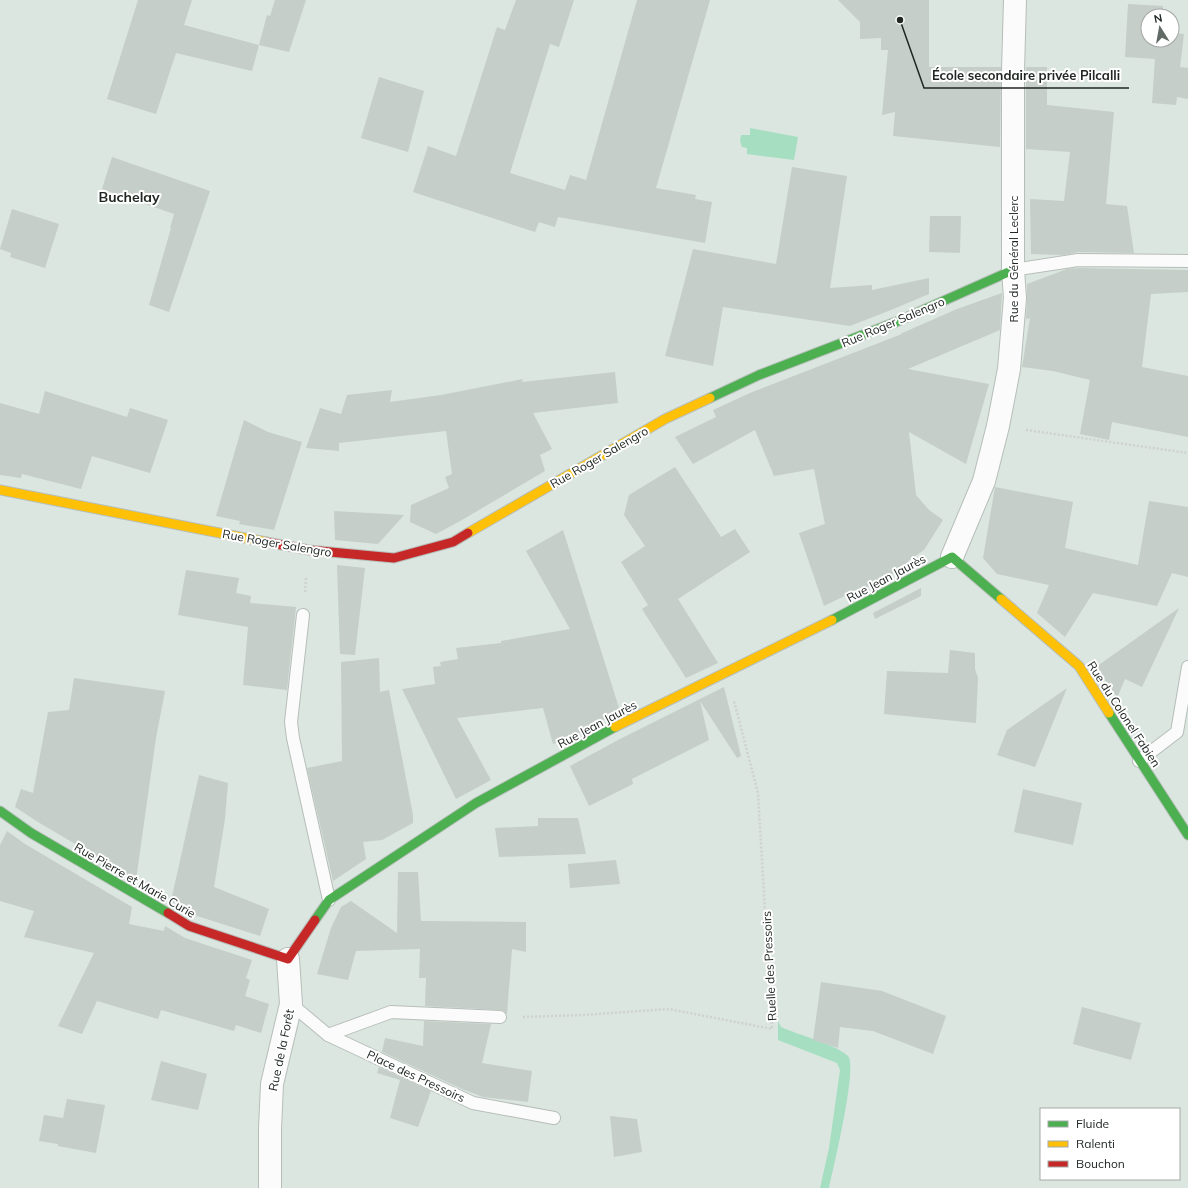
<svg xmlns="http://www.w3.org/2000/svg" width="1188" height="1188" viewBox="0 0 1188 1188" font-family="Mulish,sans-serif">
<rect width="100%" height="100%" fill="#dbe6e0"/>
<g fill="#a6dec2">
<polygon points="750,128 798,137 794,160 747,154 747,148 742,147 740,141 741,135 750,135"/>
<path d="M778 1021 781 1027C798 1035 835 1044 848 1056 858 1066 833 1170 829 1188H820L829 1148 840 1070 837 1063 778 1040Z"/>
</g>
<g fill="#c5cec9">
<polygon points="138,0 192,0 184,25 259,45 252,71 176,53 156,114 107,99"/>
<polygon points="275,0 306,0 289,52 259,45 267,15 270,16"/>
<polygon points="516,0 574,0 559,47 550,44 510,173 565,190 570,175 586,180 637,0 710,0 656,188 696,195 695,199 712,202 705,243 558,217 555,227 539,222 535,232 413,192 428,146 456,156 497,27 505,30"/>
<polygon points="838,0 929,0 929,67 1001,67 1000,147 893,136 895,112 882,115 888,50 881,50 881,38 860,39 860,22"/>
<polygon points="1128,4 1163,6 1163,16 1148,16 1148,40 1172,40 1172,33 1184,34 1180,67 1188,68 1188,99 1177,97 1176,105 1152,103 1155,59 1125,57"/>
<polygon points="1026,67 1047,67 1047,105 1114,112 1106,204 1127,206 1134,253 1078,252 1064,255 1031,254 1030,199 1064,201 1070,152 1026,149"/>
<polygon points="379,77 424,91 408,152 361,138"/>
<polygon points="112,157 210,191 169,312 149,305 171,228 170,228 174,214 102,189"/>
<polygon points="792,167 847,176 830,288 872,285 872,290 929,278 929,294 891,310 850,326 723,307 713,366 665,356 693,249 776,264"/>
<polygon points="12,209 59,224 45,268 10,257 11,253 0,249"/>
<polygon points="930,216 961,216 960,253 929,252"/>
<polygon points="1079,268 1188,270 1188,292 1151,294 1142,367 1188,376 1188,437 1112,422 1109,440 1080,434 1090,380 1053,371 1022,367 1030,318 1026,319 1027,299 1027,284 1067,269"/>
<polygon points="1002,293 1000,330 908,369 989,384 966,464 909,432 916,495 929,510 943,520 924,550 908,561 910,565 862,590 861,588 824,606 799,533 825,524 814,469 774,476 755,430 693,464 675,437 716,417 713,410 750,393 902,334 900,334 957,309"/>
<polygon points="615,372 618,403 533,413 552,449 540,455 545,471 462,520 436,534 410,522 411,505 449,488 445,477 452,474 446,431 339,443 339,451 306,448 320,408 341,414 347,395 392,390 390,402 441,395 523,379 522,382"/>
<polygon points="45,391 127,417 130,408 168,420 150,473 92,456 81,489 22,474 21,478 0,475 0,403 39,414"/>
<polygon points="244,420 268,432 302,442 274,530 239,524 240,521 216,516"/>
<polygon points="675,467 721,537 735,529 750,552 678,599 718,663 686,678 642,609 648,605 621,562 645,546 624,515 629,495"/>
<polygon points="995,487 1073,502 1065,548 1138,565 1149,501 1188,507 1188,577 1172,573 1157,606 1093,593 1065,637 1037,613 1049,585 997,574 983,558"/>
<polygon points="334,511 404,515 378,544 335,540"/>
<polygon points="563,530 620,711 559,744 558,742 553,744 543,708 457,718 491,780 456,799 402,689 435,684 433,667 441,666 440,662 458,659 456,648 501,643 501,641 570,629 526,551"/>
<polygon points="337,565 365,568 355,655 340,654"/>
<polygon points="186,570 239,578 236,593 251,596 250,603 296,607 287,690 243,685 248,627 178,615"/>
<polygon points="921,588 921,596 875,619 873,613"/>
<polygon points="1179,608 1142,687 1125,679 1117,698 1096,667"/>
<polygon points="950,650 975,653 975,669 978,678 976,723 884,714 887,671 948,673"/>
<polygon points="379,658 380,692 389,690 413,815 413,823 382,840 363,842 366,859 333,881 307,768 342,761 341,662"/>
<polygon points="74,678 165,691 156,738 136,880 38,822 15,807 21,789 33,793 48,712 69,710"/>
<polygon points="724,687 741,756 737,758 700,701 709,740 632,779 633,784 589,806 570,766 620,739"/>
<polygon points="1067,688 1035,767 997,755 1007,730"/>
<polygon points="199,775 228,783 225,819 214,887 269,909 260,936 194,915 171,901"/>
<polygon points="1023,789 1082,803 1073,845 1014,832"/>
<polygon points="538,818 578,818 586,854 499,857 495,828 538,826"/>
<polygon points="7,831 25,844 132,907 129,924 164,931 165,926 185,938 252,960 246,978 250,980 245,996 269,1004 261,1033 236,1025 234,1031 161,1010 158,1019 97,1001 82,1034 58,1026 94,953 24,937 34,911 0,901 0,845"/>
<polygon points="616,860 620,884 570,888 568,864"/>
<polygon points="398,872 418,872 421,921 526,922 526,952 512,949 507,1014 504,1011 500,1010 425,1006 426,978 419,978 420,949 356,951 348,980 317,974 331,928 341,907 351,901 397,933"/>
<polygon points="821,982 882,991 946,1016 933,1054 873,1031 840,1027 838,1048 813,1040"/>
<polygon points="1082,1007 1141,1023 1131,1060 1073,1044"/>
<polygon points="424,1021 491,1024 482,1063 532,1071 528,1102 483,1097 462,1089 382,1052 385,1038 423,1046"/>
<polygon points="161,1061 207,1074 198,1110 151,1100"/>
<polygon points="379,1067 431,1091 418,1127 390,1118 400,1080 377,1073"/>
<polygon points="67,1099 105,1105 96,1153 58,1146 58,1144 39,1141 44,1115 63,1118"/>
<polygon points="610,1116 637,1119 642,1152 614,1157"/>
</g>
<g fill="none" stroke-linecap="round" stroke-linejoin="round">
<defs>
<g id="lane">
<polyline points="1013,270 1078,260 1188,261"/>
<polyline points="303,615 291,722 293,738 329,900"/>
<polyline points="1139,761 1177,732 1188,667"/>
<polyline points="291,1004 328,1035 473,1103 554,1118"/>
<polyline points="328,1035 391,1012 500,1017"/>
</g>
<g id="street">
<polyline points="952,557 984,481 998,426 1009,369 1015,298 1013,270 1013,71 1015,0"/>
<polyline points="270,1188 270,1129 272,1084 291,1004 288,959"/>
</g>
<g id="fast">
<polyline points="710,398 759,375 896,322 1013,270"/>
<polyline points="832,620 952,557 1001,599"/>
<polyline points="1109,713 1188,835"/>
<polyline points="0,811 31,833 168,913"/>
<polyline points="315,920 329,900 476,803 615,727"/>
</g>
<g id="slow">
<polyline points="0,490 266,542"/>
<polyline points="468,533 665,419 710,398"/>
<polyline points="1001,599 1079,666 1109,713"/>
<polyline points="615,727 832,620"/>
</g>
<g id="jam">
<polyline points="266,542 309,550 394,558 453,542 468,533"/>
<polyline points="168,913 189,926 288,959 315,920"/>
</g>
</defs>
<use href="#lane" stroke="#b7beba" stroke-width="14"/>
<use href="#street" stroke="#b7beba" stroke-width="24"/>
<use href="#fast" stroke="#b7beba" stroke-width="11"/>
<use href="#slow" stroke="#b7beba" stroke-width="11"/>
<use href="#jam" stroke="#b7beba" stroke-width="11"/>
<g stroke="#cfd2d0" stroke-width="2.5" stroke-dasharray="2 2" stroke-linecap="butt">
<polyline points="1026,430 1188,453"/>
<polyline points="305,592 306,578"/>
<polyline points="523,1017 583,1015 669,1009 772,1029 758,793 734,701"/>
</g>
<use href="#lane" stroke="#fafbfa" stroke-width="12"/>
<use href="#street" stroke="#fafbfa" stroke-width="22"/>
<use href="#fast" stroke="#4caf50" stroke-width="9"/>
<use href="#slow" stroke="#ffc107" stroke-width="9"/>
<use href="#jam" stroke="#c62828" stroke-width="9"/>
</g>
<g text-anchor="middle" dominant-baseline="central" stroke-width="4" stroke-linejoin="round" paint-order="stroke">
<g font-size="12" fill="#202723" stroke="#fff">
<text transform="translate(1013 259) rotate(-90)">Rue du Général Leclerc</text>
<text transform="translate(893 322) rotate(-23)">Rue Roger Salengro</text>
<text transform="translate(599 457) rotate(-30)">Rue Roger Salengro</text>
<text transform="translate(277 543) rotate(10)">Rue Roger Salengro</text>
<text transform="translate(886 578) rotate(-28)">Rue Jean Jaurès</text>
<text transform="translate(1124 714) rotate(57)">Rue du Colonel Fabien</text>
<text transform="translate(597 724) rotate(-28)">Rue Jean Jaurès</text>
<text transform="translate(135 880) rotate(30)">Rue Pierre et Marie Curie</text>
<text transform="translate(769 966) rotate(-93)">Ruelle des Pressoirs</text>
<text transform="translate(281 1050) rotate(-78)">Rue de la Forêt</text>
<text transform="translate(416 1076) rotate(25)">Place des Pressoirs</text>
</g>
<g font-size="14" font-weight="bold" fill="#202723" stroke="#fff">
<text x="129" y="197">Buchelay</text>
</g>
</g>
<path fill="none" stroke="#202723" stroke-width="1.5" d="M900 20L924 88H1129"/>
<circle fill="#202723" stroke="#fff" stroke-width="1.5" cx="900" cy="20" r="4"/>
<g font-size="13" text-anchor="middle" font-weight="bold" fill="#202723" stroke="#fff" stroke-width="4" stroke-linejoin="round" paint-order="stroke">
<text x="1026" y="80">École secondaire privée Pilcalli</text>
</g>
<rect x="1040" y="1108" width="140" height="72" fill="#ffffff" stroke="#a6a9a7"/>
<rect x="1048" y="1121" width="20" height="6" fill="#4caf50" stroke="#a6a9a7"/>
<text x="1076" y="1128" font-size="12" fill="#202723">Fluide</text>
<rect x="1048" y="1141" width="20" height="6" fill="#ffc107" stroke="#a6a9a7"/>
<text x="1076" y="1148" font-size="12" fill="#202723">Ralenti</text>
<rect x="1048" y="1161" width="20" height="6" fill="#c62828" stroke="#a6a9a7"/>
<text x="1076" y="1168" font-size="12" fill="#202723">Bouchon</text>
<g transform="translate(1160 28) rotate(349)"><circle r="19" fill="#ffffff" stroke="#a6a9a7"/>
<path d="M0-3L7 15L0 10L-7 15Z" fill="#616a65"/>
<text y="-6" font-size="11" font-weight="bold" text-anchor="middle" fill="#202723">N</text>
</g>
</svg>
